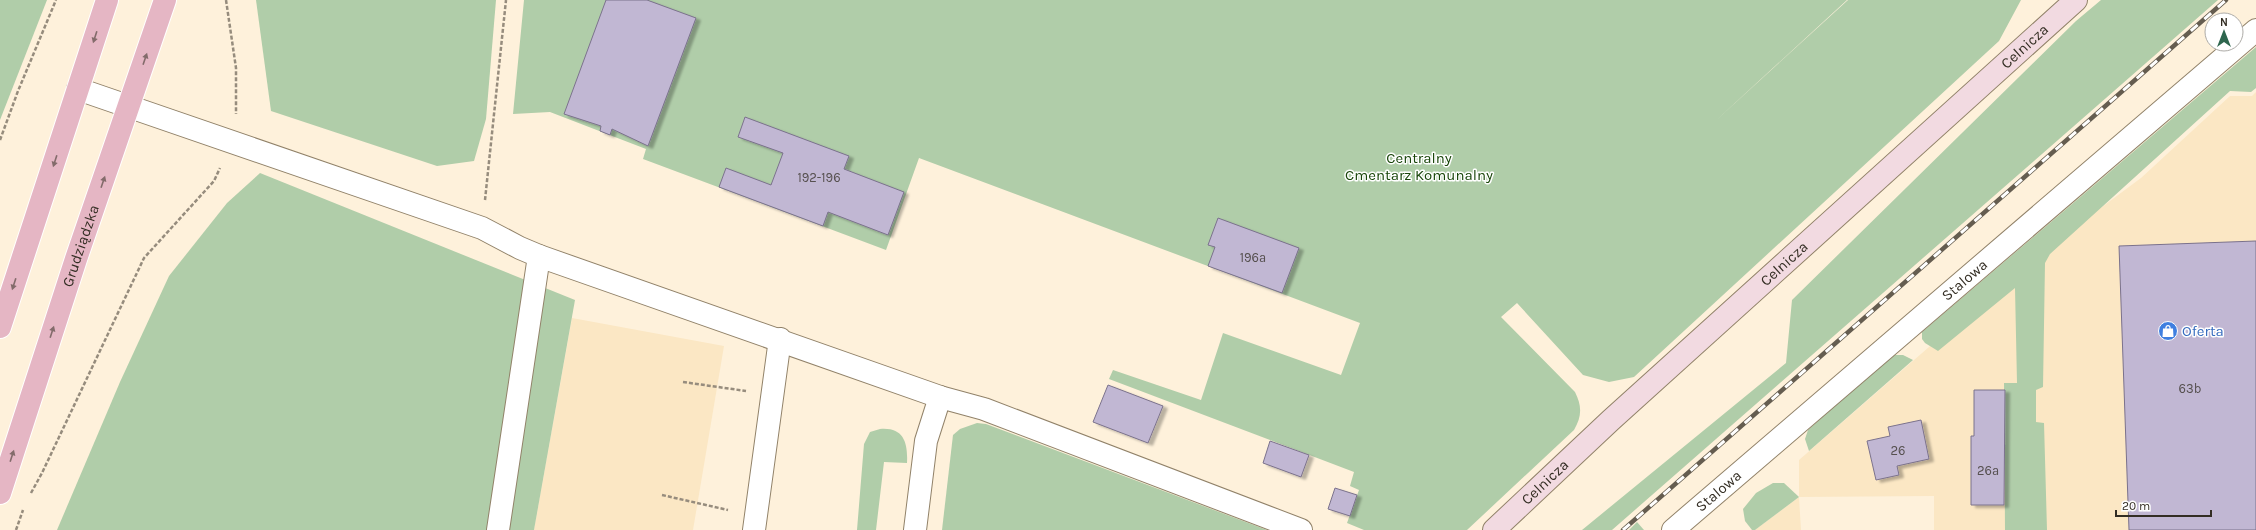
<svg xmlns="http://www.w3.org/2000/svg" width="2256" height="530" viewBox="0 0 2256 530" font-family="Karla,sans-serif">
<defs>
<filter id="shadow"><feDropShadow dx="4.5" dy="2.5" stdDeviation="1" flood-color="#0004"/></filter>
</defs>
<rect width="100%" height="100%" fill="#fef1db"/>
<g fill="#fbe7c4">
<polygon points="2256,92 2256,530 1934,530 1934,496 1799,497 1801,530 1755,530 1799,497 1799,460 2021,267 2141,178 2230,96 2252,96"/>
<polygon points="572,318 724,346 693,530 534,530"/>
</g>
<g fill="#b0cda9">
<polygon points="0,0 47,0 0,120"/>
<polygon points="256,0 496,0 486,119 474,161 437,166 271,111"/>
<path d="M524 0H1847L1711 125 1848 0H2021L1999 41 1634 377 1609 382 1583 375 1517 303 1501 317 1575 392C1582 406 1582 416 1574 430L1467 530H1364L1347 523 1359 490 1350 486 1354 472 1109 379 1113 370 1201 400 1223 333 1341 375 1360 323 919 158 886 250 643 159 646 149 550 112 513 114Z"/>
<polygon points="2101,0 2218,0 1612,530 1582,530 1786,363 1792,300 2076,21"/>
<polygon points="2256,47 2256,88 2251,92 2230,91 2050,254 2045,263 2043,387 2036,390 2036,422 2044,423 2047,530 2005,530 2004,383 2017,383 2015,288 1938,351 1925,343 1922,339 1922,332"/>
<polygon points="260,173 575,300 534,530 57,530 120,382 169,276 227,203"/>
<polygon points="1895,355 1903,355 1913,360 1809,451 1805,439 1808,430 1885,360"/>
<polygon points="977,423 986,424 1267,530 942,530 953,435 960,429"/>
<path d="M880 429C904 427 908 443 907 463L884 462 876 530H857L864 444 870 432Z"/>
<polygon points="1773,483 1784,483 1799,497 1755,530 1752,530 1745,521 1743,509 1756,493"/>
<polygon points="1637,522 1644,530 1629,530"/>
</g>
<g fill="#c1b7d3" stroke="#7b728c" filter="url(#shadow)">
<polygon points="606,0 647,0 696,18 648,146 612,129 610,135 600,131 601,126 564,114"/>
<polygon points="745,117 849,156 844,169 904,192 888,235 828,212 823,226 719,187 726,168 771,185 783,153 738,137"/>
<polygon points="1218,218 1299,248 1282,293 1208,266 1215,247 1208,245"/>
<polygon points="2256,241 2256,530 2129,530 2119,246"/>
<polygon points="1108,385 1163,406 1148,443 1093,422"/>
<polygon points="1974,390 2005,390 2004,505 1971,505 1971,436 1974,436"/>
<polygon points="1921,420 1929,459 1897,466 1899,475 1876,480 1867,441 1890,436 1888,427"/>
<polygon points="1270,441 1309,455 1301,477 1263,463"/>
<polygon points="1335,488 1357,495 1350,516 1328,509"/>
</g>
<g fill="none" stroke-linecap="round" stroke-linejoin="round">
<defs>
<g id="street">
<polyline points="78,89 482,228 520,248 539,256 940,397 984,409 1301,530"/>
<polyline points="498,530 539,256"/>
<polyline points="754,530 780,339"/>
<polyline points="915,530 926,441 940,397"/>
<path id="s1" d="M1673 530 2256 30"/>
</g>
<g id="secondary">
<path id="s2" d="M1494 530 1611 420 2076 0"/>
</g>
<g id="primary">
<polyline points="0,327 107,0"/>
<path id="s3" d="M0 493 76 259 165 0"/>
</g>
</defs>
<use href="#street" stroke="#918269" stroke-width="24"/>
<use href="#secondary" stroke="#918269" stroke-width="24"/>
<use href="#primary" stroke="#fff" stroke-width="24"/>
<g stroke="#968c7d" stroke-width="2.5" stroke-dasharray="4 2" stroke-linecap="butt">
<polyline points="226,0 236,68 236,114"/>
<polyline points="0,140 18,91 56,0"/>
<polyline points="485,200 506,0"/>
<polyline points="683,382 746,391"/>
<polyline points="31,493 42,473 144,258 214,181 220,168"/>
<polyline points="662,495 728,510"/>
<polyline points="16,530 23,510"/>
</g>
<use href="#street" stroke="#fff" stroke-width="22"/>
<use href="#secondary" stroke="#f2dae1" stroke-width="22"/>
<use href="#primary" stroke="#e5b6c4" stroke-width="22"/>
<defs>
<polyline id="rail" points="1623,530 2226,0"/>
</defs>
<use href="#rail" stroke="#655d50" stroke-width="4.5"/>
<use href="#rail" stroke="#fff" stroke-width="3" stroke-dasharray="9" stroke-linecap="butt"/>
</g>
<defs><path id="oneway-solid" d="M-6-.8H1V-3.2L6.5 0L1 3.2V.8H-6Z"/></defs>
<g fill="#836b6b">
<use href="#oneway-solid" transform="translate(95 37) rotate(108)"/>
<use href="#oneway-solid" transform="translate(145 59) rotate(-71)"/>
<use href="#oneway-solid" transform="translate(55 161) rotate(108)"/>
<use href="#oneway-solid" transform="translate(103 182) rotate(-71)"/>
<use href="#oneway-solid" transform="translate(14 284) rotate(108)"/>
<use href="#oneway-solid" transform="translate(52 332) rotate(-72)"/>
<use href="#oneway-solid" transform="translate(12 456) rotate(-72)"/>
</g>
<defs>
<symbol id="shop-disc" viewBox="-11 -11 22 22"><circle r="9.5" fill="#3f7fe0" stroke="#fff"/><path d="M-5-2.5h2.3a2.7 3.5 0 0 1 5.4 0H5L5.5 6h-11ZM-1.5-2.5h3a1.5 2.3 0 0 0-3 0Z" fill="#fff"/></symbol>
</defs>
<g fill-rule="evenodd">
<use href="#shop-disc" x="2157" y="320" width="22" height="22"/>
</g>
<g text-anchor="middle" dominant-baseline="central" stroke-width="3" stroke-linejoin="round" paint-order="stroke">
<g font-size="13" fill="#56504f">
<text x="819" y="177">192-196</text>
<text x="1253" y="257">196a</text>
<text x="2190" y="388">63b</text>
<text x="1898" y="450">26</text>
<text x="1988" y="470">26a</text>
</g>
<g font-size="15" fill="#332d23" stroke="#fff">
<text stroke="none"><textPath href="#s2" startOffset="718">Celnicza</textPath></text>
<text stroke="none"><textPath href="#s3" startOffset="260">Grudziądzka</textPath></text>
<text stroke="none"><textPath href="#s2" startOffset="394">Celnicza</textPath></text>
<text stroke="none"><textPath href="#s1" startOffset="384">Stalowa</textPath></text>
<text stroke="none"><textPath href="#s2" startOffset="70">Celnicza</textPath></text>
<text stroke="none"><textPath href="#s1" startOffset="60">Stalowa</textPath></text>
</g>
<g font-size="15" fill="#184509" stroke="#fff">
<text x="1419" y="158">Centralny<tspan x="1419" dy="17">Cmentarz Komunalny</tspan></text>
</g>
<g font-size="15" fill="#366cbe" stroke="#fff" text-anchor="start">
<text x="2182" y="331">Oferta</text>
</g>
</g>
<g transform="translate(2224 32)"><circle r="19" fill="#ffffff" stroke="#adaba7"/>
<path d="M0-3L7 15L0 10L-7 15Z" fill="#2e664e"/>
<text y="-6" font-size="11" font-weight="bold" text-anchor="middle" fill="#332d23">N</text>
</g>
<path d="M2116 510v6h95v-6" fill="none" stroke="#332d23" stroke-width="2"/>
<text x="2122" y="510" font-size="12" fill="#332d23" stroke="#ffffff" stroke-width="3" paint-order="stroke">20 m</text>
</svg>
